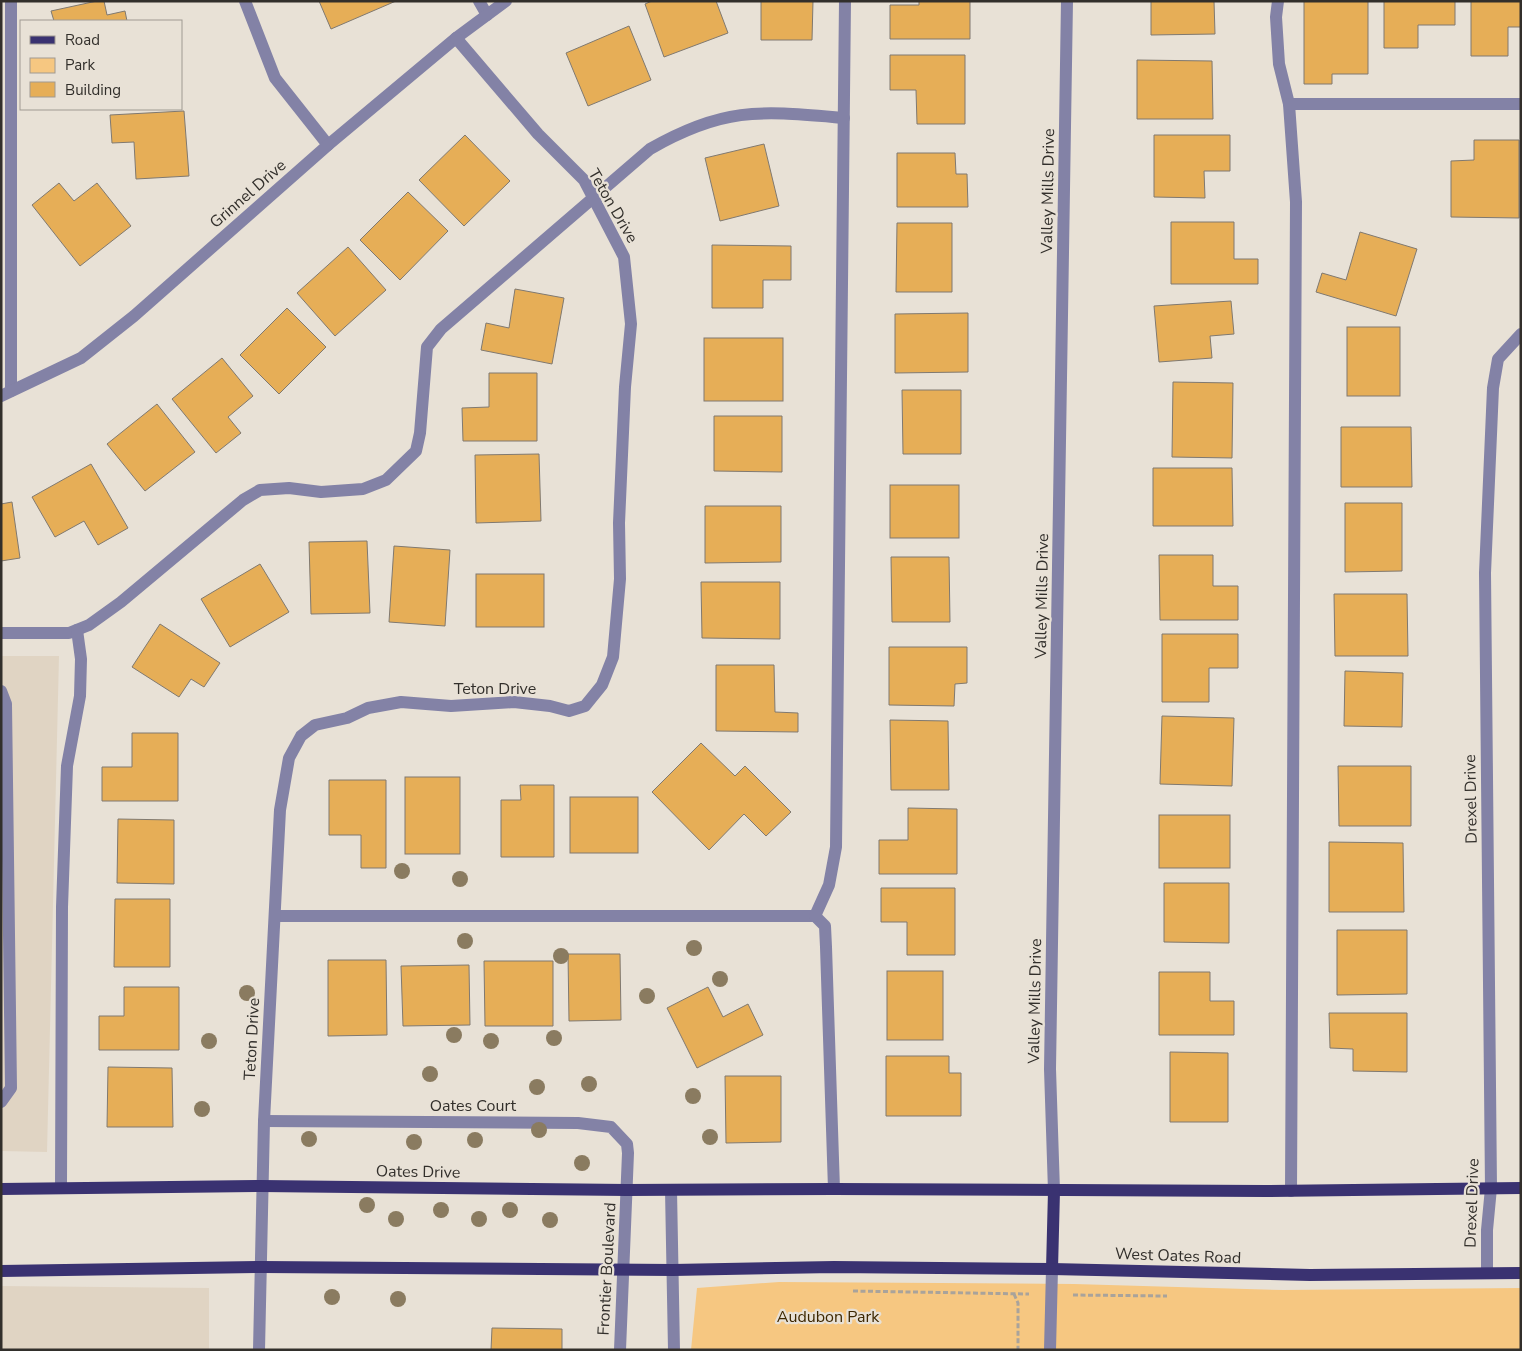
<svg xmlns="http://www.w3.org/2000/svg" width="1522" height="1351" viewBox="0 0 1522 1351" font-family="'Nunito Sans',sans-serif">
<rect width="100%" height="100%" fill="#e8e1d6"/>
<g fill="#e0d4c3">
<polygon points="1,656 59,656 47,1152 1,1151"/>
<polygon points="1,1286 209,1288 209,1350 1,1350"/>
</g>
<polygon fill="#f6c781" points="779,1282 1074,1284 1283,1290 1521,1288 1521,1350 691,1350 697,1288"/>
<g fill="#e6ae57" stroke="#807970">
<polygon points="97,1 104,1 107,15 125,11 127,21 54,21 51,11"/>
<polygon points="319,1 396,1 331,29"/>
<polygon points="652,1 716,1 728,33 664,57 645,4"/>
<polygon points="761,1 813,1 812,40 761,40"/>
<polygon points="919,1 970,1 970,39 890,39 890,5 919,5"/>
<polygon points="1151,1 1214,1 1215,34 1151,35"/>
<polygon points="1304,1 1368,1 1368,74 1332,74 1332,84 1304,84"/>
<polygon points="1384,1 1455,1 1455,25 1418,25 1418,48 1384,48"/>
<polygon points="1471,1 1521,1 1521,27 1508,27 1508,56 1471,56"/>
<polygon points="629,26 651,80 588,106 566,53"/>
<polygon points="890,55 965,55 965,124 917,124 916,90 890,90"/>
<polygon points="1137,60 1212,61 1213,119 1137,119"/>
<polygon points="184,111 189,176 136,179 134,142 112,143 110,115"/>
<polygon points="465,135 510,181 464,226 419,180"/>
<polygon points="1154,135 1230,135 1230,171 1204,171 1205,198 1154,197"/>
<polygon points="1474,140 1519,140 1519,218 1451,217 1451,161 1474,160"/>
<polygon points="764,144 779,206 720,221 705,158"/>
<polygon points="897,153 955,153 956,174 967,174 968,207 897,207"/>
<polygon points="59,183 74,201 97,183 131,226 80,266 32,205"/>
<polygon points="408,192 448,231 400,280 360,240"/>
<polygon points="1171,222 1234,222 1234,259 1258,259 1258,284 1171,284"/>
<polygon points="897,223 952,223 952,292 896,292"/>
<polygon points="1360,232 1417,249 1396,316 1316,292 1322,273 1346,280"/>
<polygon points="712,245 791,246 791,280 763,280 763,308 712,308"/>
<polygon points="348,247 386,290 335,336 297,293"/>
<polygon points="515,289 564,298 552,364 481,350 486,323 509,328"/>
<polygon points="1231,301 1234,334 1210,336 1212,358 1159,362 1154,306"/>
<polygon points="287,308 326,347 279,394 240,355"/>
<polygon points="968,313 968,372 895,373 895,314"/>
<rect x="1347" y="327" width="53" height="69"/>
<rect x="704" y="338" width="79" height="63"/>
<polygon points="222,358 253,396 228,417 241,433 216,453 172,399"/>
<polygon points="489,373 537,373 537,441 463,441 462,408 489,407"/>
<polygon points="1173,382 1233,383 1232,458 1172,457"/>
<polygon points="902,390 961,390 961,454 903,454"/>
<polygon points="157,404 195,452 145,491 107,444"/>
<polygon points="714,416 782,416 782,472 714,471"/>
<polygon points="1341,427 1411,427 1412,487 1341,487"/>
<polygon points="539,454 541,521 476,523 475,455"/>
<polygon points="91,464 128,528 98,545 84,521 55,537 32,497"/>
<polygon points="1153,468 1232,468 1233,526 1153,526"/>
<rect x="890" y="485" width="69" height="53"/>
<polygon points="12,502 20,558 1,561 1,504"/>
<polygon points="1345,503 1402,503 1402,571 1345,572"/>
<polygon points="705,506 781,506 781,562 705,563"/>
<polygon points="367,541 370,613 311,614 309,542"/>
<polygon points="394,546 450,550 445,626 389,622"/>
<polygon points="1159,555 1213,555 1213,586 1238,586 1238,620 1160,620"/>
<polygon points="891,557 949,557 950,622 892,622"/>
<polygon points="260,564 289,612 230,647 201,599"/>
<rect x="476" y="574" width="68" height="53"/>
<polygon points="701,582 780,582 780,639 702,638"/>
<polygon points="1334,594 1407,594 1408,656 1335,656"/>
<polygon points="160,624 220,663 204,687 191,679 179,697 132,667"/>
<polygon points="1162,634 1238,634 1238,668 1209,668 1209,702 1162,702"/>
<polygon points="889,647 967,647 967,683 955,684 954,706 889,705"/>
<polygon points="716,665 774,665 775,712 798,713 798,732 716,731"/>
<polygon points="1345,671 1403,673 1402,727 1344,726"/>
<polygon points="1162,716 1234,718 1232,786 1160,784"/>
<polygon points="890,720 948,721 949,790 891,790"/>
<polygon points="132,733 178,733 178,801 102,801 102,767 132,767"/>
<polygon points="701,743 735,776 745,766 791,812 766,836 744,814 709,850 652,792"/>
<polygon points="1338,766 1411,766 1411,826 1339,826"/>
<rect x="405" y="777" width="55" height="77"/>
<polygon points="329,780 386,780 386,868 361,868 361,835 329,835"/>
<polygon points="520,785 554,785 554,857 501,857 501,800 521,800"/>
<rect x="570" y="797" width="68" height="56"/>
<polygon points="908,808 957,809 957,874 879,874 879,840 908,840"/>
<rect x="1159" y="815" width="71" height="53"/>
<polygon points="118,819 174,820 174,884 117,883"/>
<polygon points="1329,842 1403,843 1404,912 1329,912"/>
<polygon points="1164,883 1229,883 1229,943 1164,942"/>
<polygon points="881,888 955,888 955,955 907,955 907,922 881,922"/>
<polygon points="115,899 170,899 170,967 114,967"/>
<polygon points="1337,930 1407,930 1407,994 1337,995"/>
<polygon points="568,954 620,954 621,1020 569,1021"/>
<polygon points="328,960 386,960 387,1035 328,1036"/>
<polygon points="484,961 553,961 553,1026 485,1026"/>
<polygon points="469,965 470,1025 403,1026 401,966"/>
<rect x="887" y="971" width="56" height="69"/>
<polygon points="1159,972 1210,972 1210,1001 1234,1001 1234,1035 1159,1035"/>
<polygon points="124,987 179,987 179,1050 99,1050 99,1016 124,1016"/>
<polygon points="708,987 723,1017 748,1004 763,1035 697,1068 667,1008"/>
<polygon points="1329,1013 1407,1013 1407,1072 1353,1071 1353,1049 1330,1048"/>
<polygon points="1170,1052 1228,1053 1228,1122 1170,1122"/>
<polygon points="886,1056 949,1056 949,1073 961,1073 961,1116 886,1116"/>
<polygon points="108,1067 172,1068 173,1127 107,1127"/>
<polygon points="725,1076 781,1076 781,1142 726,1143"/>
<polygon points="492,1328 562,1329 562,1350 491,1350"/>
</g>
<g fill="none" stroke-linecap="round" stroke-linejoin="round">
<g stroke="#a9a39b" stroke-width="3" stroke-dasharray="5 2.5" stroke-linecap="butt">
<polyline points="853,1291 1029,1294"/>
<polyline points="1014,1294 1018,1303 1018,1350"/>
<polyline points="1073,1295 1167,1296"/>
</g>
<g stroke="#8382a6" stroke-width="12">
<polyline points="245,1 275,78 328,145"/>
<polyline points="479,1 487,15"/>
<polyline points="1278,1 1276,17 1279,64 1289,104 1296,202 1291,1191"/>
<polyline points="1289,104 1521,104"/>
<polyline points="11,391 11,1"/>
<polyline points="1,396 81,358 134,316 328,145 456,38 506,1"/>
<path d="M1 633H69L89 625 121 602 243 500 260 490 289 488 321 492 363 489 386 480 416 451 420 433 427 347 441 329 650 149C725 106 761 111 844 118"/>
<polyline points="1,691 6,704 11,1088 1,1102"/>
<polyline points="275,916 815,916 825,926 826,947 834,1189"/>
<polyline points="815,916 829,885 836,847 845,1"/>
<polyline points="264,1121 578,1123 611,1127 627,1144 628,1153 620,1350"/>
<polyline points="61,1188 62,907 67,766 80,696 81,659 77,630"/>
<polyline points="671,1190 674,1350"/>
<polyline points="1054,1191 1050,1069 1067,1"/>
<polyline points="1487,1273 1487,1230 1491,1188 1485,573 1493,388 1498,359 1521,334"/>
<polyline points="259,1350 264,1121 280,810 289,758 301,736 315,725 347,718 368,708 401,702 451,706 514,702 550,706 569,711 585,706 602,685 613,657 620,579 619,523 625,387 631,324 624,257 584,180 538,134 456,38"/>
<polyline points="1050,1350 1052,1269"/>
</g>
<g stroke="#3a3271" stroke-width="12">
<polyline points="1,1189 261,1186 627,1190 834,1189 1264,1191 1521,1188"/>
<polyline points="1052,1269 1054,1191"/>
<polyline points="1,1271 262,1267 673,1270 834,1267 1052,1269 1310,1275 1521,1273"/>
</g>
</g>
<g fill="#8a7b60">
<circle cx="402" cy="871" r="8"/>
<circle cx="460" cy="879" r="8"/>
<circle cx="465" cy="941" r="8"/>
<circle cx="694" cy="948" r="8"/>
<circle cx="561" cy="956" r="8"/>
<circle cx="720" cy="979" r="8"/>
<circle cx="247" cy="993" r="8"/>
<circle cx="647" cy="996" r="8"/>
<circle cx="454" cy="1035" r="8"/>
<circle cx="554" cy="1038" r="8"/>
<circle cx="209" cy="1041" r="8"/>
<circle cx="491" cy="1041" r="8"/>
<circle cx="430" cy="1074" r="8"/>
<circle cx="589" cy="1084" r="8"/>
<circle cx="537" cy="1087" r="8"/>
<circle cx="693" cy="1096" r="8"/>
<circle cx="202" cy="1109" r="8"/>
<circle cx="539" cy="1130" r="8"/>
<circle cx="710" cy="1137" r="8"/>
<circle cx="309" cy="1139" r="8"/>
<circle cx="475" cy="1140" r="8"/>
<circle cx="414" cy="1142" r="8"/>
<circle cx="582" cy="1163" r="8"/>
<circle cx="367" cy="1205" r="8"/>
<circle cx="441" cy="1210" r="8"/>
<circle cx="510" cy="1210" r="8"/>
<circle cx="396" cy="1219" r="8"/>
<circle cx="479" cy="1219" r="8"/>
<circle cx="550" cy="1220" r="8"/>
<circle cx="332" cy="1297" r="8"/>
<circle cx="398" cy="1299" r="8"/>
</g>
<g text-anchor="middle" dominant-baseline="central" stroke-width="4.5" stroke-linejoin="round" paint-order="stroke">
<g font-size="16" fill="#322f2b" stroke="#e8e1d6">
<text transform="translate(1048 191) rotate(-89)">Valley Mills Drive</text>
<text transform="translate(248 194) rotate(-41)">Grinnel Drive</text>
<text transform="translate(613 206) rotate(60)">Teton Drive</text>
<text transform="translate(1042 596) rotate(-89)">Valley Mills Drive</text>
<text x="495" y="689">Teton Drive</text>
<text transform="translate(1471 799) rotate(-91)">Drexel Drive</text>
<text transform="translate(1035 1001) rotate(-89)">Valley Mills Drive</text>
<text transform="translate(252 1039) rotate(-87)">Teton Drive</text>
<text x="473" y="1106">Oates Court</text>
<text transform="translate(418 1172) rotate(1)">Oates Drive</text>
<text transform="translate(1472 1203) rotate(-88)">Drexel Drive</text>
<text transform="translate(1178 1256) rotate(2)">West Oates Road</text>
<text transform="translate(607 1269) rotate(-87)">Frontier Boulevard</text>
</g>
<g font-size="16" fill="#3d2700" stroke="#e8e1d6">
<text x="828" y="1317">Audubon Park</text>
</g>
</g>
<rect width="1522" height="1351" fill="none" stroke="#322f2b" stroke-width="5"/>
<rect x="20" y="20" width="162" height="90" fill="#e8e1d6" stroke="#9f9a92"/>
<rect x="30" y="36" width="25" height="8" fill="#3a3271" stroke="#9f9a92"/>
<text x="65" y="45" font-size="15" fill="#322f2b">Road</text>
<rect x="30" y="58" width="25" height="15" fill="#f6c781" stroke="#9f9a92"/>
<text x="65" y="70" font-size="15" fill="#322f2b">Park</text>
<rect x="30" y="82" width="25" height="15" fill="#e6ae57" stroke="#9f9a92"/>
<text x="65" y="95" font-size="15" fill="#322f2b">Building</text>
</svg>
